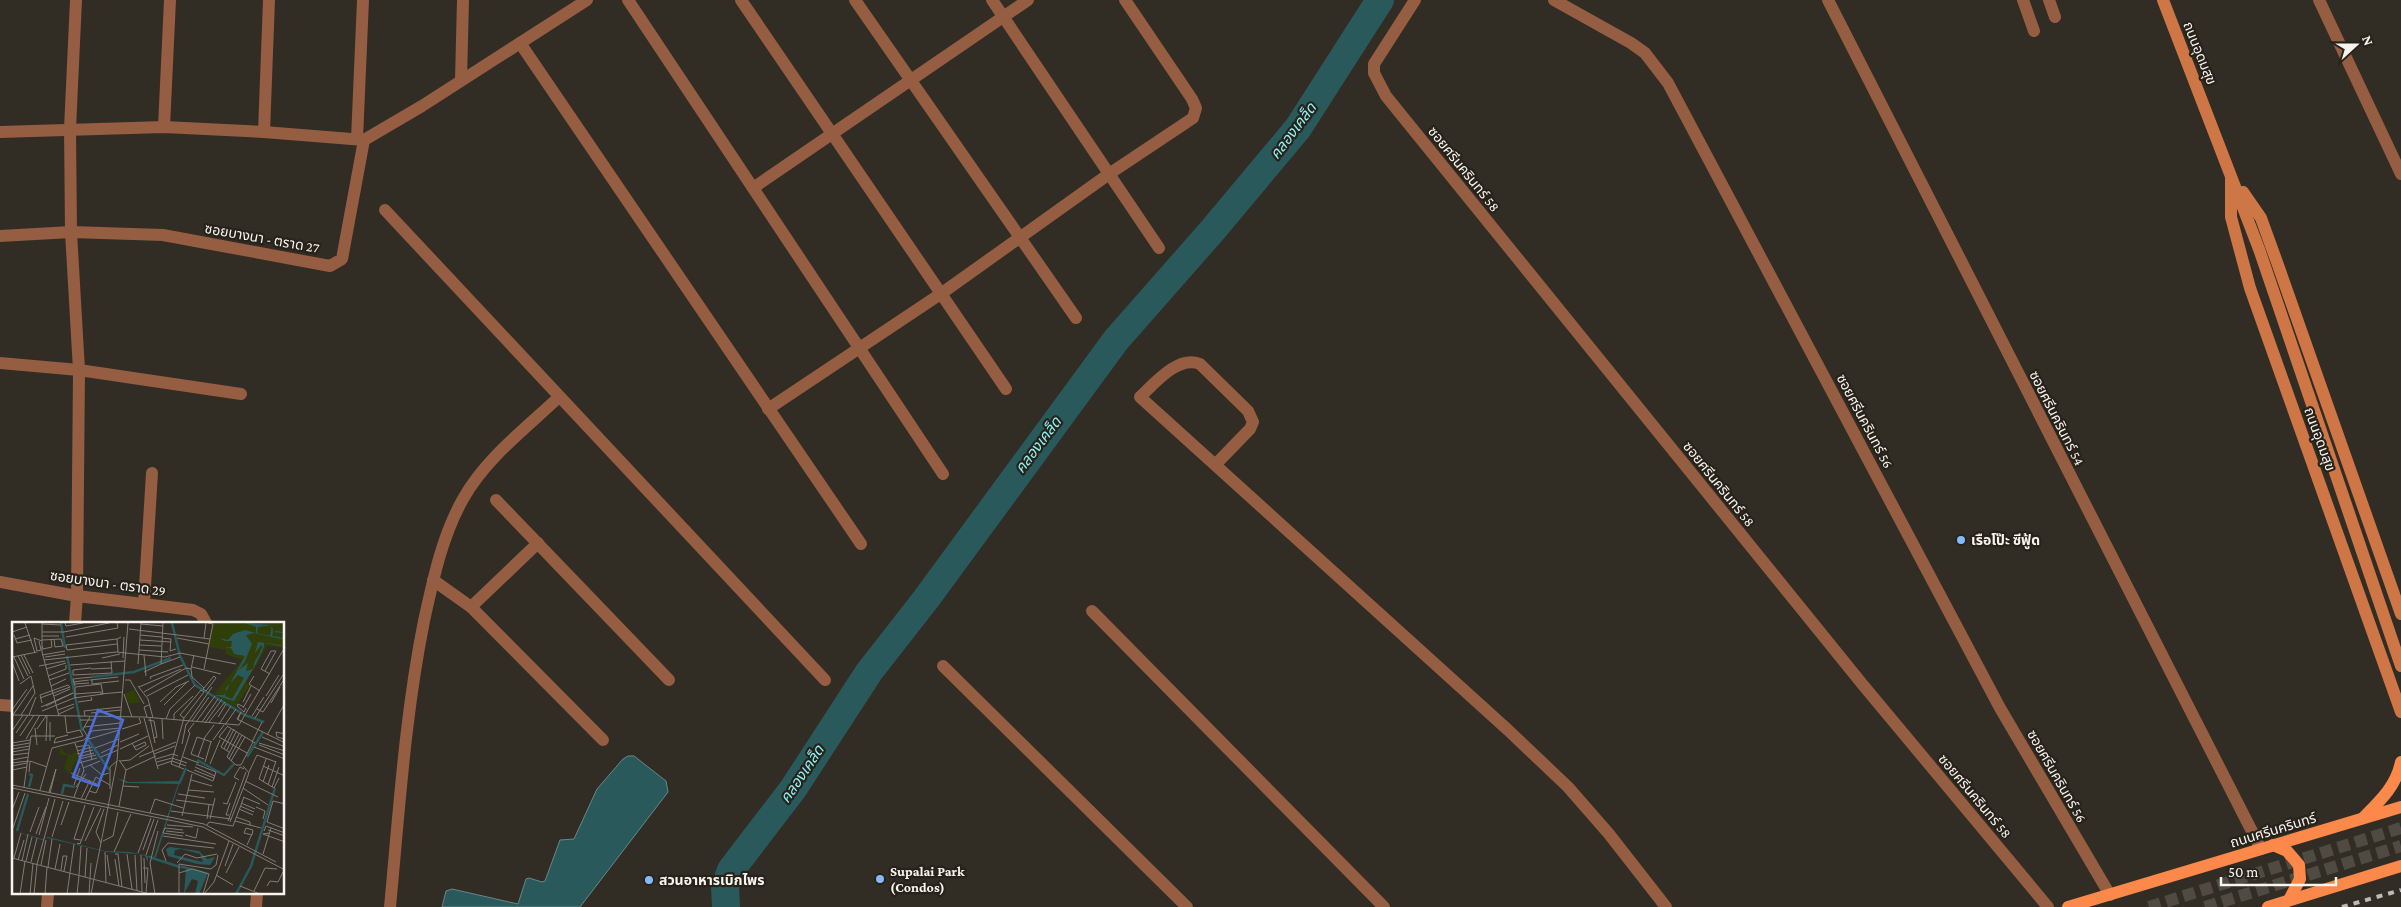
<svg xmlns="http://www.w3.org/2000/svg" width="2401" height="907" viewBox="0 0 2401 907" font-family="'Crimson Pro','Noto Sans Thai',serif">
<rect width="100%" height="100%" fill="#312c24"/>
<polygon fill="#2a595c" stroke="#688888" points="628,756 634,756 666,781 668,792 580,907 442,907 446,891 452,889 518,904 526,879 529,878 542,882 545,881 560,840 574,839 597,789 623,759"/>
<g fill="none" stroke-linecap="round" stroke-linejoin="round">
<polyline stroke="#2a595c" stroke-width="28" points="726,907 725,887 731,870 793,789 869,672 926,599 1116,340 1211,232 1298,128 1380,0"/>
<g stroke="#4f4a42" stroke-width="12" stroke-dasharray="12 6" stroke-linecap="butt">
<polyline points="2149,907 2401,828"/>
<polyline points="2205,907 2401,846"/>
</g>
<g stroke="#955d41" stroke-width="12">
<polyline points="628,0 943,474"/>
<polyline points="741,0 1006,389"/>
<polyline points="855,0 1076,318"/>
<polyline points="992,0 1159,248"/>
<polyline points="1415,0 1374,64 1374,73 1386,96 1863,685 2048,907"/>
<polyline points="1828,0 2261,849"/>
<polyline points="2023,0 2034,31"/>
<polyline points="2049,0 2055,17"/>
<polyline points="2319,0 2401,174"/>
<polyline points="520,43 861,544"/>
<polyline points="461,80 463,0"/>
<polyline points="164,127 170,0"/>
<polyline points="0,132 164,127 264,132 364,140"/>
<polyline points="264,132 269,0"/>
<polyline points="357,139 363,0"/>
<polyline points="753,188 1028,0"/>
<polyline points="385,210 825,680"/>
<polyline points="0,236 71,232 163,235 330,266 342,259 364,140 422,106 587,0"/>
<polyline points="0,363 79,370 241,394"/>
<polyline points="768,409 942,293 1109,174 1193,118 1196,108 1192,99 1125,0"/>
<path d="M1215 465 1250 429 1253 422 1248 411 1200 364C1178 355 1155 383 1140 397L1508 730 1568 787 1609 834 1666 907"/>
<polyline points="496,500 669,680"/>
<polyline points="433,580 471,607 603,740"/>
<polyline points="0,582 77,596 193,610 201,614 206,623"/>
<polyline points="144,603 152,473"/>
<polyline points="471,607 538,543"/>
<polyline points="1092,611 1384,907"/>
<polyline points="75,623 77,596 79,370 71,232 70,129 76,0"/>
<polyline points="943,666 1187,907"/>
<polyline points="0,705 14,706"/>
<polyline points="47,907 48,893"/>
<polyline points="256,907 257,893"/>
<path d="M390 907C399 812 405 715 424 621 433 580 442 536 463 499 485 459 526 428 559 397"/>
</g>
<polyline stroke="#955d41" stroke-width="12" points="1554,0 1631,43 1645,53 1668,83 2000,708 2110,895"/>
<g stroke="#cf7647" stroke-width="12">
<polyline points="2163,0 2259,249 2401,666"/>
<polyline points="2231,180 2231,217 2250,288 2401,712"/>
<polyline points="2243,192 2261,218 2278,265 2401,614"/>
</g>
<g stroke="#fc884a" stroke-width="12">
<path d="M2364 817C2381 800 2396 786 2401 762"/>
<polyline points="2273,845 2287,851 2299,865 2300,879 2289,900"/>
<polyline points="2068,907 2401,807"/>
<polyline points="2268,907 2401,866"/>
</g>
<polyline stroke="#bebbb4" stroke-width="4" stroke-dasharray="6 6" stroke-linecap="butt" points="2342,907 2401,890"/>
</g>
<g fill="#84bcfb" stroke="#27231a" stroke-width="2">
<circle cx="1961" cy="540" r="5"/>
<circle cx="880" cy="879" r="5"/>
<circle cx="649" cy="880" r="5"/>
</g>
<g text-anchor="middle" dominant-baseline="central" stroke-width="4.5" stroke-linejoin="round" paint-order="stroke">
<g font-size="14" fill="#f8f5ef" stroke="#27231a">
<text transform="translate(2200 53) rotate(68)">ถนนอุดมสุข</text>
<text transform="translate(1464 169) rotate(51)">ซอยศรีนครินทร์ 58</text>
<text transform="translate(262 238) rotate(10)">ซอยบางนา - ตราด 27</text>
<text transform="translate(2057 418) rotate(63)">ซอยศรีนครินทร์ 54</text>
<text transform="translate(1865 421) rotate(62)">ซอยศรีนครินทร์ 56</text>
<text transform="translate(2320 439) rotate(70)">ถนนอุดมสุข</text>
<text transform="translate(1719 484) rotate(51)">ซอยศรีนครินทร์ 58</text>
<text transform="translate(108 583) rotate(8)">ซอยบางนา - ตราด 29</text>
<text transform="translate(2057 776) rotate(60)">ซอยศรีนครินทร์ 56</text>
<text transform="translate(1975 796) rotate(50)">ซอยศรีนครินทร์ 58</text>
<text transform="translate(2273 830) rotate(-17)">ถนนศรีนครินทร์</text>
</g>
<g font-size="14" font-weight="bold" fill="#f8f5ef" stroke="#27231a" text-anchor="start">
<text x="1971" y="540">เรือโป๊ะ ซีฟู้ด</text>
<text x="890" y="871">Supalai Park<tspan x="890" dy="16">(Condos)</tspan></text>
<text x="659" y="880">สวนอาหารเบิกไพร</text>
</g>
<g font-size="15" font-style="italic" fill="#8ff4f9" stroke="#27231a">
<text transform="translate(1293 131) rotate(-53)">คลองเคล็ด</text>
<text transform="translate(1038 445) rotate(-53)">คลองเคล็ด</text>
<text transform="translate(802 774) rotate(-56)">คลองเคล็ด</text>
</g>
</g>
<g transform="translate(12 622)">
<rect width="272" height="272" fill="#312c24"/>
<path d="M201 1 272 2 271 26 255 24 234 61 238 64 223 85 202 72 230 38 213 32 214 28 197 25ZM122 68 129 80 117 82 113 71ZM48 124 53 131 59 133 64 129 66 141 63 140 58 152 52 146 56 134 48 133Z" fill="#303e0a"/>
<path d="M233 1 260 3 261 10 265 9 271 10 272 11 261 10 260 14 267 15 269 16 272 13V16L269 17 242 11 234 13 240 22 233 39 227 48 236 41 234 49 241 47 243 39 248 31V29L251 25 249 23 243 31 246 20 269 23V24L252 21V25L244 42 222 79 202 73H212L233 34 222 32 219 26 212 25H219L220 19H213L207 16 216 18 221 12 233 8 244 11V5ZM260 3 258 14 245 11 246 5ZM226 53 232 56 220 77 213 74 214 66ZM104 156 117 160 168 159 144 235 141 237 136 235V240L133 234 126 232 95 230 35 216 30 218 0 208 30 217 36 215 93 229 118 230 142 235 166 162 114 161ZM158 225 187 229 195 237 203 235 198 243 185 242 156 234 154 227ZM169 227 188 232 191 240 162 233 163 228ZM169 243 201 252 196 251 187 272H183L186 259 180 257 172 272 174 247 168 246Z" fill="#2a595c" fill-rule="evenodd"/>
<path fill="none" stroke="#2a595c" stroke-width="2.5" d="M49 1 53 26M160 1 168 34 183 63 233 93 252 100M55 34 70 109M80 55 122 50 159 36M75 116 97 148M235 135 251 110M185 138 212 153 222 142M167 162 174 146M17 165 20 153 17 152M50 172 52 163 63 165M5 209 16 172M140 236 168 245M224 272 239 244 263 166"/>
<path fill="none" stroke="#817c75" stroke-width="1" d="M13 1 23 31M30 1V30L47 94M53 1 54 4 71 1M151 1 149 42 168 35M30 2 49 3M129 2 151 4M117 7 198 17M0 10 15 5M30 10H52L97 1M2 13 5 21 20 18M128 13 150 15M30 14H47M54 15 106 6 105 1M150 16 159 17 158 29 164 27M165 16 197 22M192 16 194 1M3 17 18 13M105 17 54 23 55 28 105 22M30 18 49 17 51 24 43 25 42 17M128 18 159 20M27 19 29 28 25 29 22 16 30 19M127 23 149 24M30 24 31 27 40 25 39 17M127 28 156 30M106 30 105 17 109 15M9 33 18 52M12 33 21 51M30 33 53 29M132 33 134 54M6 34 16 54M0 35 25 30M2 35 12 57M33 35 53 32M90 36 108 32M111 36 112 15M32 38 104 30 153 35 168 31 224 42M0 40 7 59M126 42 129 1M58 43 113 39M27 44 53 39M180 45 209 52M79 46 61 48V53L100 51 99 39M34 47 54 41M79 47 100 46M179 47 180 55 192 66M192 47 201 2 196 1M253 49 264 29M132 50 149 42M258 52 249 47 259 29H264M36 54 54 47V43M242 54 237 62 248 69M139 57 138 55 171 43M37 58 57 51M78 58 106 55M80 58V62L107 59M113 58H118L132 82M61 60 77 58M8 62 19 54 23 71 9 93M62 62 77 61M39 64 54 57M63 64 61 57 80 55M126 64 136 77 141 96M127 65 169 47M189 68 192 70 172 96 168 93ZM194 69 204 56 202 54 191 67 194 69M132 70 174 46 179 47 182 33M63 72 90 70M88 72 111 70M112 72 120 95M42 74 58 67M135 74 176 53M254 74 267 53M28 76 58 65M63 76V65L89 62 91 72M66 80 80 78 79 75M148 80 164 65 177 59M231 80 239 64M30 81 28 73 56 63 58 65M259 81 268 65M152 83 175 60M34 84 61 71M29 85 61 71M232 85 226 82 225 84 232 90 234 86M231 86 239 72M245 87 251 90 273 56M0 88 15 67M46 88 62 82M30 89 62 76 91 72M79 91 109 88M47 92 62 85M0 93 132 95 227 103 273 25M1 93 21 64M17 93 24 75M53 94 55 111M73 94 72 89 109 85M240 94 252 75M78 95 71 107 77 117 107 108M135 95 132 85 137 83M206 95 214 82M132 96 146 147M138 96 143 121M172 96 159 142 172 147M243 96 271 53M150 97 151 117M154 97 158 87 183 63M226 97 229 90 225 97 231 100M68 98H83M136 98 142 99 145 115 142 116M162 98V92L181 74M180 99 197 75M184 100 203 74M190 100 206 77M197 100 213 80M231 100 273 121M193 101 210 77M207 102 219 84M174 103 200 65M213 103 224 87M215 104 243 121M72 105 108 101M215 105 207 115 235 131M23 106 25 123M25 107 34 94M110 107 129 101 127 96M0 109 11 93M4 111 16 93M55 111 68 108 71 114 42 121 44 116 56 113M227 112 215 135 224 143H229L241 120M255 113 273 81M8 114 22 93M250 115 273 125M14 117 28 93M272 117 265 115 264 110 273 112M201 118 212 103M34 119 35 94M38 119V100M108 120 127 112M240 120 250 100M0 121 18 118M120 121 124 128 134 123M247 121 273 129M170 122 174 102M247 123 273 133M0 124 18 121M64 125 77 123 80 138M122 125 133 120 134 123M242 125 273 137M83 126 107 117M0 127 18 124M108 127 136 114M212 127 222 107M215 128 224 110M65 129 80 125M0 130 17 127M217 130 209 125 219 107M89 131 106 123M65 132 81 128M142 132 163 124M0 133 17 131M66 135 82 131M89 135 106 128M127 135 164 120M171 135 187 141M186 135 193 115 202 103M67 137 84 133M144 137 161 132 166 134M192 137 179 132 185 115 200 120M217 137 230 113M254 137 247 157 262 166 267 156M0 138 16 135M107 138 114 148 107 184M108 139 118 138 137 124M219 139 233 115M145 140 160 136 175 141M193 140 199 120M0 141 17 139M67 141 85 136M198 142 208 118M78 143 90 153 97 151M0 144 15 141M145 144 160 139 174 144M251 144 273 154M167 145 178 111 176 109 182 101M183 145 203 154M71 146 88 139M0 148 15 145M114 148 144 134M175 148 201 159 204 150 184 142M182 148 202 156M17 150 18 139 35 145M237 150 245 133 264 140M59 151 87 163M179 158 200 164M227 158 222 155 228 145 232 147M233 159 266 175M251 160 257 143M0 163 192 202 264 240M62 163 68 146M256 163 264 139M111 164 127 165M12 165 19 114H43M64 165 74 152M260 165 267 145M0 166 191 205 273 248M231 166 256 183M98 167V145L105 139M28 168 40 126 72 118 80 109 108 106M176 168 202 170M77 169 84 171 88 162M37 170 44 147 38 171M166 172 193 176M62 175 72 148 63 121M231 175 248 182M69 177 78 158M73 178 84 155 98 163M164 178 201 183M211 181 215 182 224 160M229 181 243 187M273 182 261 179 255 200 273 207M228 184 242 190M244 185 253 189 251 197M227 187 241 193M0 188 7 170M159 189 219 197M138 191 143 177 171 186M217 193H214L218 181M170 194 180 152M224 195 238 200V204M195 197 197 182M198 197 203 176M216 199 234 150M223 199 249 206M218 200 237 151 231 144M49 203 57 180M155 203 181 205M195 203 197 200 221 204 232 175M1 206 13 171M256 208 273 214M154 209 172 211M252 209 254 204 273 211M18 210 27 185M257 211 251 212 273 220M24 212 34 185M27 213 37 176M173 213 184 216 186 206M151 214 204 222M171 214 151 211 153 206 171 208M40 215 51 179M69 218 62 217 73 183M73 219 89 186M91 219 101 214 106 190M65 221 68 222 82 185M89 221 84 210 92 187M235 223 239 214 240 213 241 208 234 206 232 211 240 213M131 228 142 197M93 230 94 261M102 230 119 192M126 231 139 196M103 232H106L110 265M115 232 120 267M251 232 259 206M95 233 98 254M123 233 125 269M129 233 130 270M134 233 146 198M0 236 134 271 136 246H131M2 236 9 211M132 236 133 261M103 237 107 264M6 238 12 218M10 239 16 212M14 239 20 215M154 239 150 228 156 221 202 226M19 240 25 216M165 241 173 232 185 236 205 232M25 242 43 177M167 242 199 247 204 243 206 233M167 242V272M29 243 34 218M213 244 221 222M36 245 40 217M43 247 48 222M49 248 51 234H55L52 249M167 251 180 247 197 252 191 272M214 251 227 225M67 253 69 224M204 253 221 263M73 255 75 226M78 256 79 241M228 264 248 272M255 264 258 259 266 260 271 250M242 269 253 246 265 247M8 272 13 239M18 272 21 241M22 272 25 243M33 272 35 245M55 272 62 222M65 272 67 254M77 272 78 257M79 272 105 139 116 1M143 272 138 241 146 209M192 272 202 260 217 219"/>
<path fill="#496fdd" fill-opacity="0.15" stroke="#496fdd" stroke-width="2.5" d="M86 88 111 98 86 164 61 155Z"/>
<rect width="272" height="272" fill="none" stroke="#f8f5ef" stroke-width="2.5"/>
</g>
<g transform="translate(2356 45) rotate(69)" stroke="#27231a" stroke-width="4" paint-order="stroke">
<path d="M0-4L9 19L0 12L-9 19Z" fill="#f8f5ef"/>
<text y="-8" font-size="14" font-weight="bold" text-anchor="middle" fill="#f8f5ef">N</text>
</g>
<path d="M2221 877v8h115v-8" fill="none" stroke="#f8f5ef" stroke-width="2.5"/>
<text x="2228" y="877" font-size="15" fill="#f8f5ef" stroke="#27231a" stroke-width="4" paint-order="stroke">50 m</text>
</svg>
